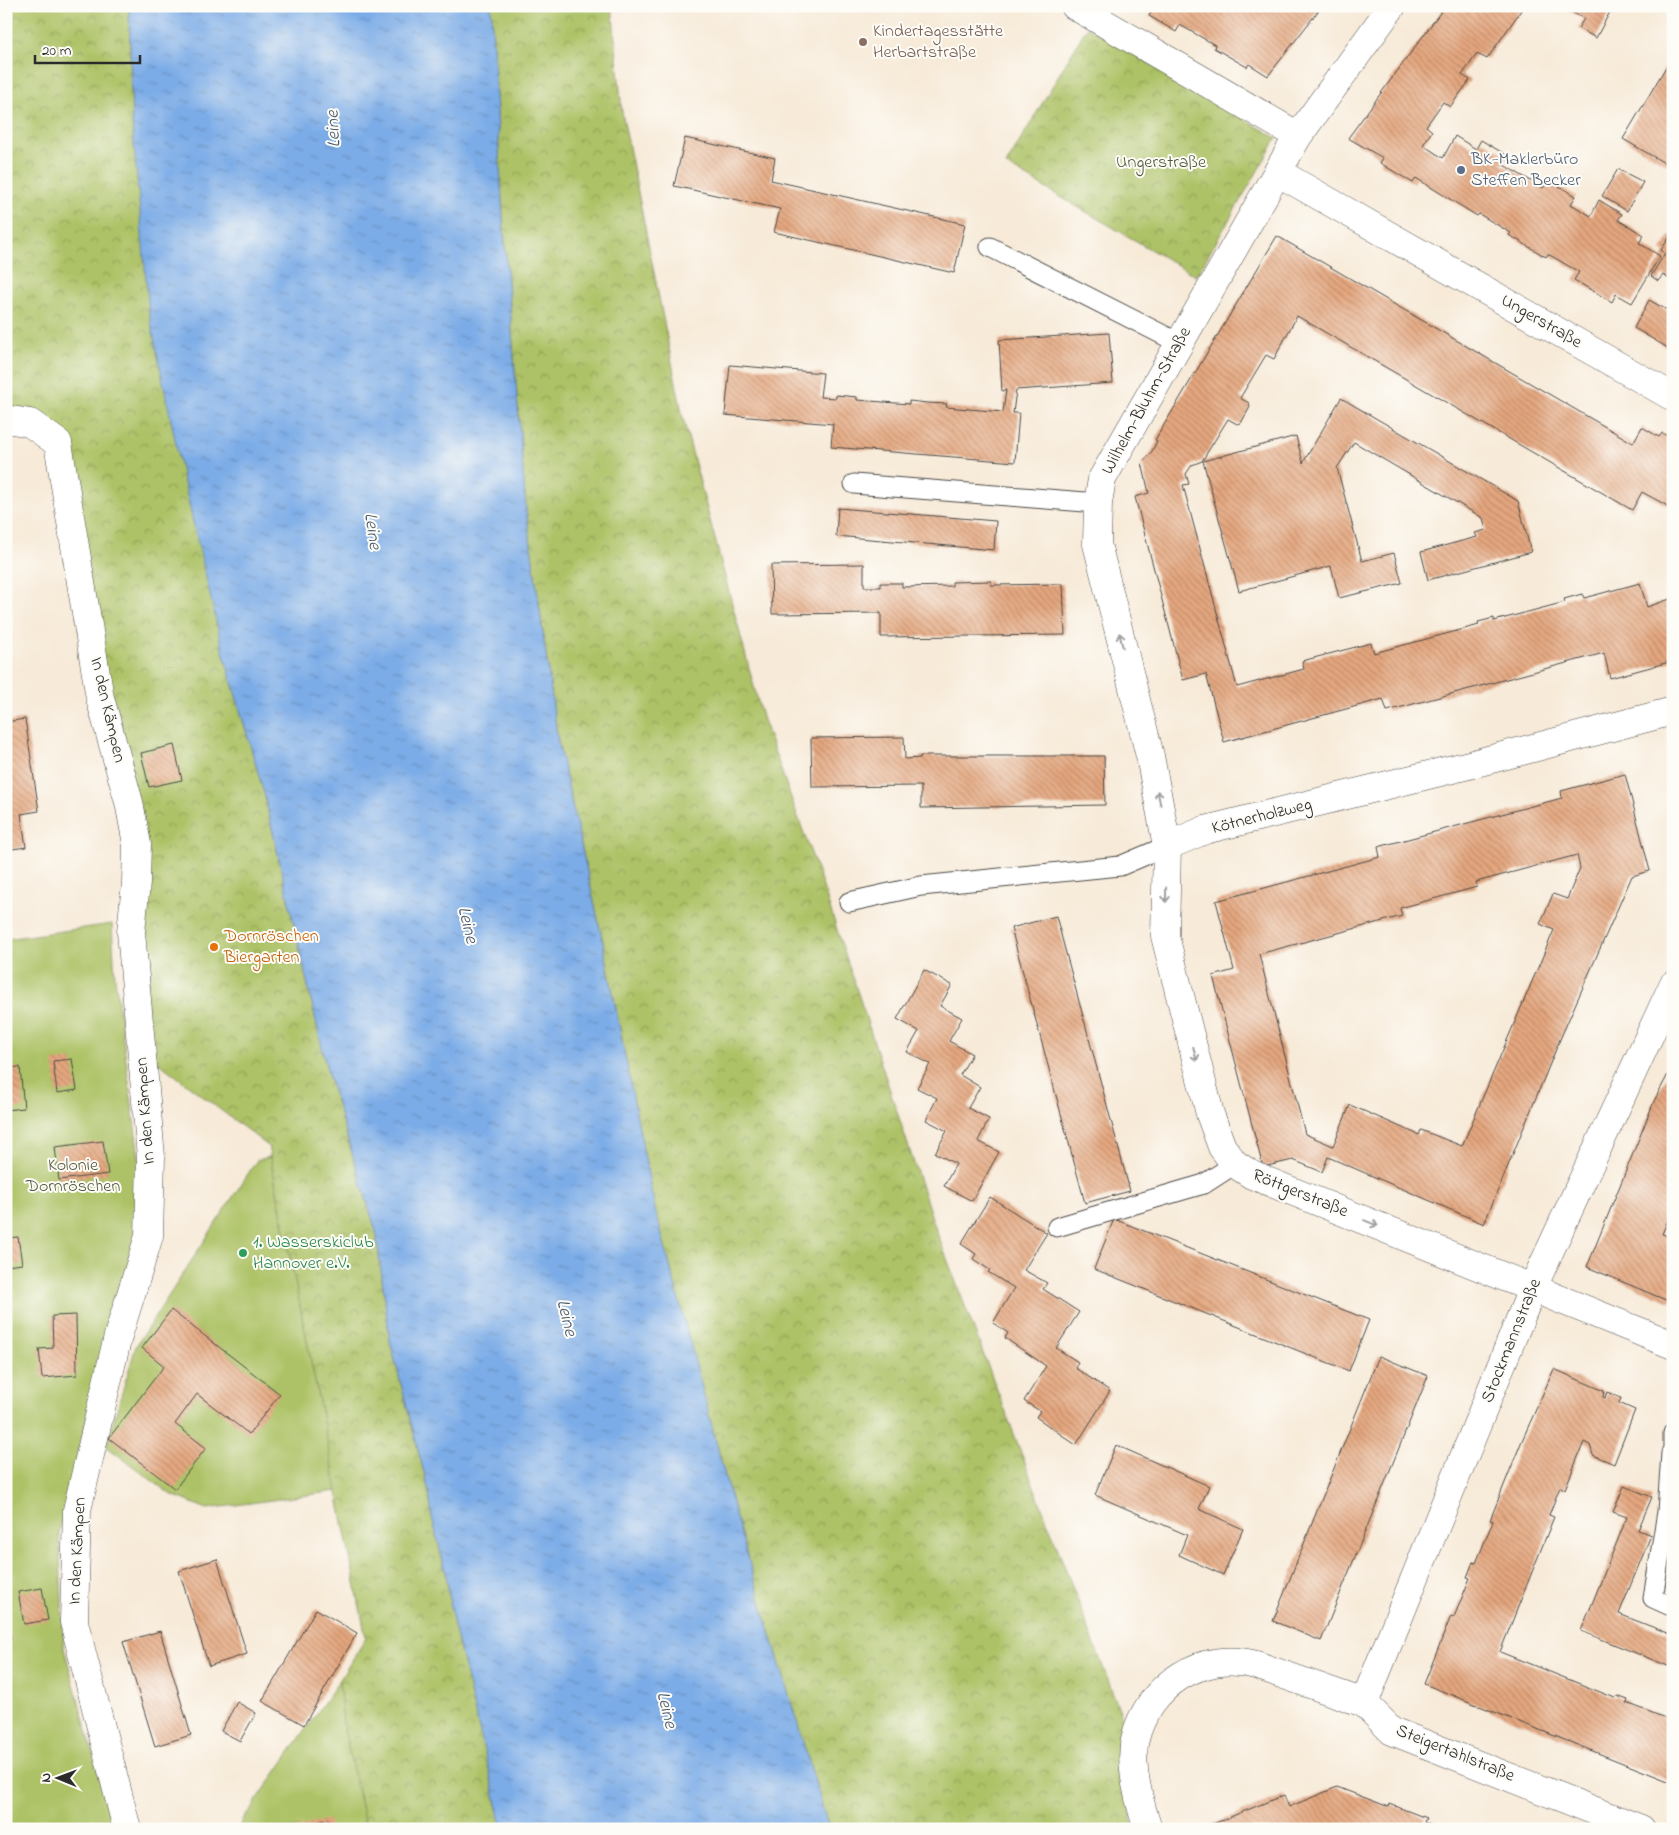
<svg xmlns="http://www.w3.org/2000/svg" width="1679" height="1835" viewBox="0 0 1679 1835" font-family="'Indie Flower',sans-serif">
<defs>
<pattern id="park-crowns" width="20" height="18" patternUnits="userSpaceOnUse" patternTransform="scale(1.25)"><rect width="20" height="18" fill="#adc266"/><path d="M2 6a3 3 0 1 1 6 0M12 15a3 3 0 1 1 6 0" fill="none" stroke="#8d9e54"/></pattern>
<pattern id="water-ripples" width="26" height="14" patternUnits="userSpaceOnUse" patternTransform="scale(1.25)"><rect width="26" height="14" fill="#7cace7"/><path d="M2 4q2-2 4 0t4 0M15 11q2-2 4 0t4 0" fill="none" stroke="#668cbb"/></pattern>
<pattern id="building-back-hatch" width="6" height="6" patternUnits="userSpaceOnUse" patternTransform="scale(1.25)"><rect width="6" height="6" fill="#e5a77f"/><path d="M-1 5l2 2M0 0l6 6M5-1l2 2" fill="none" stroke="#ba8868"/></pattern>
</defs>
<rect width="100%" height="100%" fill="#fdfcf7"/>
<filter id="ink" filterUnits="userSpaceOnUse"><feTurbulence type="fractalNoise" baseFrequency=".02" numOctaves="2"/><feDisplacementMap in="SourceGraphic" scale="10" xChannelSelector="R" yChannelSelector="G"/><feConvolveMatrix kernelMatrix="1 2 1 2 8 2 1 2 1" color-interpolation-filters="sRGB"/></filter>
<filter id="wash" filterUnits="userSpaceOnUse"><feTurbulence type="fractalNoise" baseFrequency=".0096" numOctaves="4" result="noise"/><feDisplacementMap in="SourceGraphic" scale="20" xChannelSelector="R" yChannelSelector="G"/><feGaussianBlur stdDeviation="1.12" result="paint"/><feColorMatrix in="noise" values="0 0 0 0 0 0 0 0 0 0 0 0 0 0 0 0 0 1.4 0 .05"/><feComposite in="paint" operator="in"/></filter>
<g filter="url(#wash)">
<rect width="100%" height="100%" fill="#f7ead8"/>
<g fill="url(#park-crowns)" stroke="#6c7648">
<polygon points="6,6 129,6 132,123 140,192 223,651 264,793 329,1078 376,1231 390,1341 429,1492 432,1517 446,1574 453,1621 503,1829 366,1829 343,1724 339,1681 366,1638 268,1146 142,1050 136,883 58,444 6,419"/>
<polygon points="491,6 612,6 622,112 683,418 762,717 820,878 936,1230 1121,1714 1123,1787 1135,1829 829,1829 736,1518 654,1205 603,942 558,742 526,509 503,219"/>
<polygon points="1087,27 1277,138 1196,276 1006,165"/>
</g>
<g fill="#adc266" stroke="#6c7648">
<polygon points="112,924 115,978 141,1172 139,1229 106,1341 59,1532 64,1648 114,1829 6,1829 6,939"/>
<polygon points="270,1157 337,1491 207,1509 170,1494 106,1446 136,1346 257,1160"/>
<polygon points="339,1681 343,1724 366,1829 237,1829"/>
</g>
<polygon fill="url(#water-ripples)" stroke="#546c89" points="129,6 491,6 503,219 526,509 558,742 603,942 654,1205 736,1518 829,1829 503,1829 453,1621 446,1574 432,1517 429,1492 390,1341 376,1231 329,1078 264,793 223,651 182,474 149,313 132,123"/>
<g id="blocks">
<g fill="url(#building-back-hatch)" fill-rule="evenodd">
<polygon points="1147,6 1252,6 1261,11 1264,6 1322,6 1268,76 1249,64 1247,67 1214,48 1215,45 1180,25 1176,32 1163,24 1149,16 1153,10"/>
<polygon points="1445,6 1524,6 1487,59 1477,54 1462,75 1470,80 1450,107 1443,102 1429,122 1426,126 1432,131 1423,145 1443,158 1455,136 1476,149 1481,140 1508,156 1502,164 1543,188 1548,180 1576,196 1571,204 1591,216 1599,200 1622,214 1618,220 1644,235 1639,243 1660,256 1632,303 1616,294 1612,302 1574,280 1579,272 1548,254 1546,257 1509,235 1511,233 1479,214 1477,216 1416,178 1413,183 1380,163 1383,158 1348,138"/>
<polygon points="1561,6 1606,6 1611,10 1596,38 1578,28 1584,19"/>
<polygon points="1673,55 1673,168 1623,139"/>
<polygon points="685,138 775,158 771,180 965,224 954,273 774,232 780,209 674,186"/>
<polygon points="1618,169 1643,182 1627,211 1602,196"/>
<polygon points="1673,232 1673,281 1663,275 1658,281 1651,276 1665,253 1661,250"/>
<polygon points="1277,236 1633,443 1642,427 1659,437 1662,433 1673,439 1673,509 1642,492 1632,510 1297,316 1274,359 1266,355 1240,398 1249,403 1250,407 1241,423 1237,424 1228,419 1202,461 1192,465 1186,474 1189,484 1183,485 1237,687 1304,669 1302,661 1371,643 1374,653 1479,625 1478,622 1494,618 1494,621 1565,602 1564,599 1582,594 1584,598 1640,583 1647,607 1673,598 1673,661 1610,678 1604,653 1387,711 1383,699 1224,742 1206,674 1183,680 1135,497 1149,493 1142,463 1151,453 1157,441 1155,440"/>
<polygon points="1649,300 1669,311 1673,306 1673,351 1634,328"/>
<polygon points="1109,333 1113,383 1016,390 1013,413 1019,413 1015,462 831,447 833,424 725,415 730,365 823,373 820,397 836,398 836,395 857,397 857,400 909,404 909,401 927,403 947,404 946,407 1003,412 1006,390 1002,391 999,340"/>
<polygon points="1341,398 1518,501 1531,552 1428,580 1421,552 1477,537 1475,533 1486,530 1483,518 1354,442 1337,468 1362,561 1394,553 1402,583 1339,598 1331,566 1239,591 1203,461 1296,436 1303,463"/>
<polygon points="838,508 996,521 994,550 836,536"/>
<polygon points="864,564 864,587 881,587 880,583 902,583 902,587 952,586 952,582 991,581 991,585 1063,584 1065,635 881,637 881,613 772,614 771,565"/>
<polygon points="25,719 39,811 21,814 26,847 6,850 6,722"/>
<polygon points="904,737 905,759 920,758 920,756 1104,756 1105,805 921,808 921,786 812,787 811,738"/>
<polygon points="174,745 182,780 149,787 141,753"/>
<path d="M1625 774 1650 871 1632 876 1561 1037 1484 1224 1328 1157 1322 1172 1293 1160 1263 1167 1213 976 1234 970 1216 901 1380 857 1378 847 1562 798 1561 791ZM1577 855 1580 868 1567 899 1553 894 1540 924 1554 930 1462 1146 1421 1130 1419 1135 1350 1105 1333 1146 1305 1134 1259 954 1402 916 1400 908 1477 887 1476 882Z"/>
<polygon points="1056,916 1130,1191 1085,1203 1011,928"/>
<polygon points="924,970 952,985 940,1006 962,1018 949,1041 972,1054 960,1075 980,1087 968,1108 989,1119 978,1141 999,1152 972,1201 944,1186 956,1164 935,1153 947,1131 926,1120 937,1098 917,1088 930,1064 907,1052 919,1031 897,1019"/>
<polygon points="72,1059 77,1090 57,1093 53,1061"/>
<polygon points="1673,1065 1673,1208 1662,1234 1673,1238 1673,1303 1587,1267 1655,1099"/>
<polygon points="20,1067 24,1108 6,1110 6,1068"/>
<polygon points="103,1141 108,1174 59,1180 55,1147"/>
<polygon points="990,1197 1047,1233 1024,1270 1047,1283 1043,1289 1079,1312 1056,1348 1078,1362 1075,1368 1110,1391 1076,1445 1036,1417 1040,1411 1024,1401 1046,1366 1005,1338 1008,1333 993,1323 1014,1288 988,1272 990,1270 973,1259 976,1254 961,1244"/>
<polygon points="1114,1219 1369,1320 1349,1371 1094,1269"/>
<polygon points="18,1237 22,1264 6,1266 6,1238"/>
<polygon points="171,1310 280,1394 249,1434 197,1394 175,1424 206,1448 175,1489 109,1438 164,1366 142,1348"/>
<polygon points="76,1315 77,1375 42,1378 39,1349 53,1348 52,1316"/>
<polygon points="1379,1356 1428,1376 1321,1641 1273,1621"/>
<polygon points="1554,1369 1604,1391 1603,1397 1605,1398 1607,1392 1621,1398 1619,1403 1635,1410 1614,1464 1593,1455 1590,1445 1584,1442 1565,1489 1560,1487 1549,1515 1554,1517 1500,1652 1615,1698 1617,1696 1628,1700 1627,1703 1673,1721 1673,1783 1424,1684 1451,1616 1454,1617 1470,1578 1467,1577 1473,1562 1476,1563 1493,1521 1490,1520 1521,1443"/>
<polygon points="1116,1445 1209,1486 1199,1509 1243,1529 1223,1575 1179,1555 1187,1535 1095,1495"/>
<polygon points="1624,1486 1652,1497 1638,1530 1651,1535 1619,1614 1673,1635 1673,1668 1581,1631 1627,1517 1613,1512"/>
<polygon points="217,1559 247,1654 209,1666 179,1571"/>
<polygon points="42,1588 48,1620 24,1624 18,1592"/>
<polygon points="316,1609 357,1633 304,1725 262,1701"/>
<polygon points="6,1619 11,1640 6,1641"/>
<polygon points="160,1631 191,1735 155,1746 123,1642"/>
<polygon points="237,1702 256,1713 240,1741 221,1731"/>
<polygon points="1337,1787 1389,1807 1390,1804 1426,1818 1424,1822 1440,1829 1215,1829 1213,1824 1284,1795 1289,1807"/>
<polygon points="328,1819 331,1829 297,1829 297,1828"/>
</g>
</g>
</g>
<g filter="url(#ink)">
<use href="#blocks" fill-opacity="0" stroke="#4a4845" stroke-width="1"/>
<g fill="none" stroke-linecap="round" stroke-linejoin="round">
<defs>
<g id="lane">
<polyline points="990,247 1179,343"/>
<polyline points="854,484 1098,503"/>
<polyline points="849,902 921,886 1120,866 1167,846"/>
<polyline points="1057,1227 1204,1184 1235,1164"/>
<polyline points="1673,1433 1673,1454"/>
<polyline points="1671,1453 1667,1512 1653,1598 1673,1607"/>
</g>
<g id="street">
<polyline points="1075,6 1298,136"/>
<polyline points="1392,6 1298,136 1102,479 1098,503 1097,544 1150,756 1167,846 1165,936 1210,1114 1222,1147 1235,1164 1252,1175 1673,1345"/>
<polyline points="1279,173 1673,397"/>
<polyline points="6,419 30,423 58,443 100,698 129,802 137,844 136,883 131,932 151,1157 149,1236 118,1336 77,1510 74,1622 127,1829"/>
<polyline points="1167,846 1205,830 1465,766 1673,711"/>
<polyline points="1364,1703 1533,1287 1673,985"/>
<path d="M1148 1829C1140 1805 1129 1764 1135 1739 1148 1685 1202 1650 1256 1665L1364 1703 1392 1731 1641 1829"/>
</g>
</defs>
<use href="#lane" stroke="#4a4845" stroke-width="21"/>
<use href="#street" stroke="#4a4845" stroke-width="29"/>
<use href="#lane" stroke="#fff" stroke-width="19"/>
<use href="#street" stroke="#fff" stroke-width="28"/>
</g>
<defs><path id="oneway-shaft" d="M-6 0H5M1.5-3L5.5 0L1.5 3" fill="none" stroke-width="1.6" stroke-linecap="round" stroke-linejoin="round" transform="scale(1.25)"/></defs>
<g stroke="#a0a0a0">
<use href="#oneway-shaft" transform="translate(1121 640) rotate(-104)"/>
<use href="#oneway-shaft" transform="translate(1159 798) rotate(-102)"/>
<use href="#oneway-shaft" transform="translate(1166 895) rotate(91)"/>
<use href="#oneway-shaft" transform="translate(1195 1054) rotate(76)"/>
<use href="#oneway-shaft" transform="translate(1371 1223) rotate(22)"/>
</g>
</g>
<circle fill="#8d6e63" stroke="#fdfcf7" stroke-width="2" cx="863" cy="42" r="5"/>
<circle fill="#5c6f8a" stroke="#fdfcf7" stroke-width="2" cx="1461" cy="170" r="5"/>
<circle fill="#e8710a" stroke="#fdfcf7" stroke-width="2" cx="214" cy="947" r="5"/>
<circle fill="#2e9e5b" stroke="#fdfcf7" stroke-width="2" cx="243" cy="1253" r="5"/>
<g text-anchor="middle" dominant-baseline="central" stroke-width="4" stroke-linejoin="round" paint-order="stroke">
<g font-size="18" fill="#785e54" stroke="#fdfcf7" text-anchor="start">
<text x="873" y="32">Kindertagesstätte<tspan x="873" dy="21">Herbartstraße</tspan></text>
</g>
<g font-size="18" fill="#4e5e75" stroke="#fdfcf7" text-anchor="start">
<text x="1471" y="160">BK-Maklerbüro<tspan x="1471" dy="21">Steffen Becker</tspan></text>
</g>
<g font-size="18" fill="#52583d" stroke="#fdfcf7">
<text x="1161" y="163">Ungerstraße</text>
<text x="73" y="1166">Kolonie<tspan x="73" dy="21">Dornröschen</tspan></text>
</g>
<g font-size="18" fill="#2b2b2b" stroke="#fdfcf7">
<text transform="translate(1541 322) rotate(30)">Ungerstraße</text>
<text transform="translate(1147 401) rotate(-61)">Wilhelm-Bluhm-Straße</text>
<text transform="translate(107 710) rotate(77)">In den Kämpen</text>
<text transform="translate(1262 817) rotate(-14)">Kötnerholzweg</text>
<text transform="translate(146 1111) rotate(-94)">In den Kämpen</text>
<text transform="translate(1300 1194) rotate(22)">Röttgerstraße</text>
<text transform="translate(1512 1341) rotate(-68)">Stockmannstraße</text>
<text transform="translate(78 1551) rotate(-87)">In den Kämpen</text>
<text transform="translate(1455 1754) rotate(22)">Steigertahlstraße</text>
</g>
<g font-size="18" fill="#c56008" stroke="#fdfcf7" text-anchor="start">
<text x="224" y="937">Dornröschen<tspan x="224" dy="21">Biergarten</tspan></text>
</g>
<g font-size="18" fill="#27864d" stroke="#fdfcf7" text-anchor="start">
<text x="253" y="1243">1. Wasserskiclub<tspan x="253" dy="21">Hannover e.V.</tspan></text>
</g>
<g font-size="19" font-style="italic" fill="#47586d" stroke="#fdfcf7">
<text transform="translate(334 129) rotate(-93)">Leine</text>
<text transform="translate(372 531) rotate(82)">Leine</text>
<text transform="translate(467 925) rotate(76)">Leine</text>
<text transform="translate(566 1318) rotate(76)">Leine</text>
<text transform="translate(666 1710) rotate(76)">Leine</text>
</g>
</g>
<rect width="1679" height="1835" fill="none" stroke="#fdfcf7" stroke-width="25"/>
<g transform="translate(58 1778) rotate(271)" stroke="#fdfcf7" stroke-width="4" paint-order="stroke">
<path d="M0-4L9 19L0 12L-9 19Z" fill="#2b2b2b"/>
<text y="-8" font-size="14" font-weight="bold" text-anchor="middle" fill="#2b2b2b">N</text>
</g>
<path d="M35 55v8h105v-8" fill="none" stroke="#2b2b2b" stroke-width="2.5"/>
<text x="42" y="55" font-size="15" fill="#2b2b2b" stroke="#fdfcf7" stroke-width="4" paint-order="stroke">20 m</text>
</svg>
